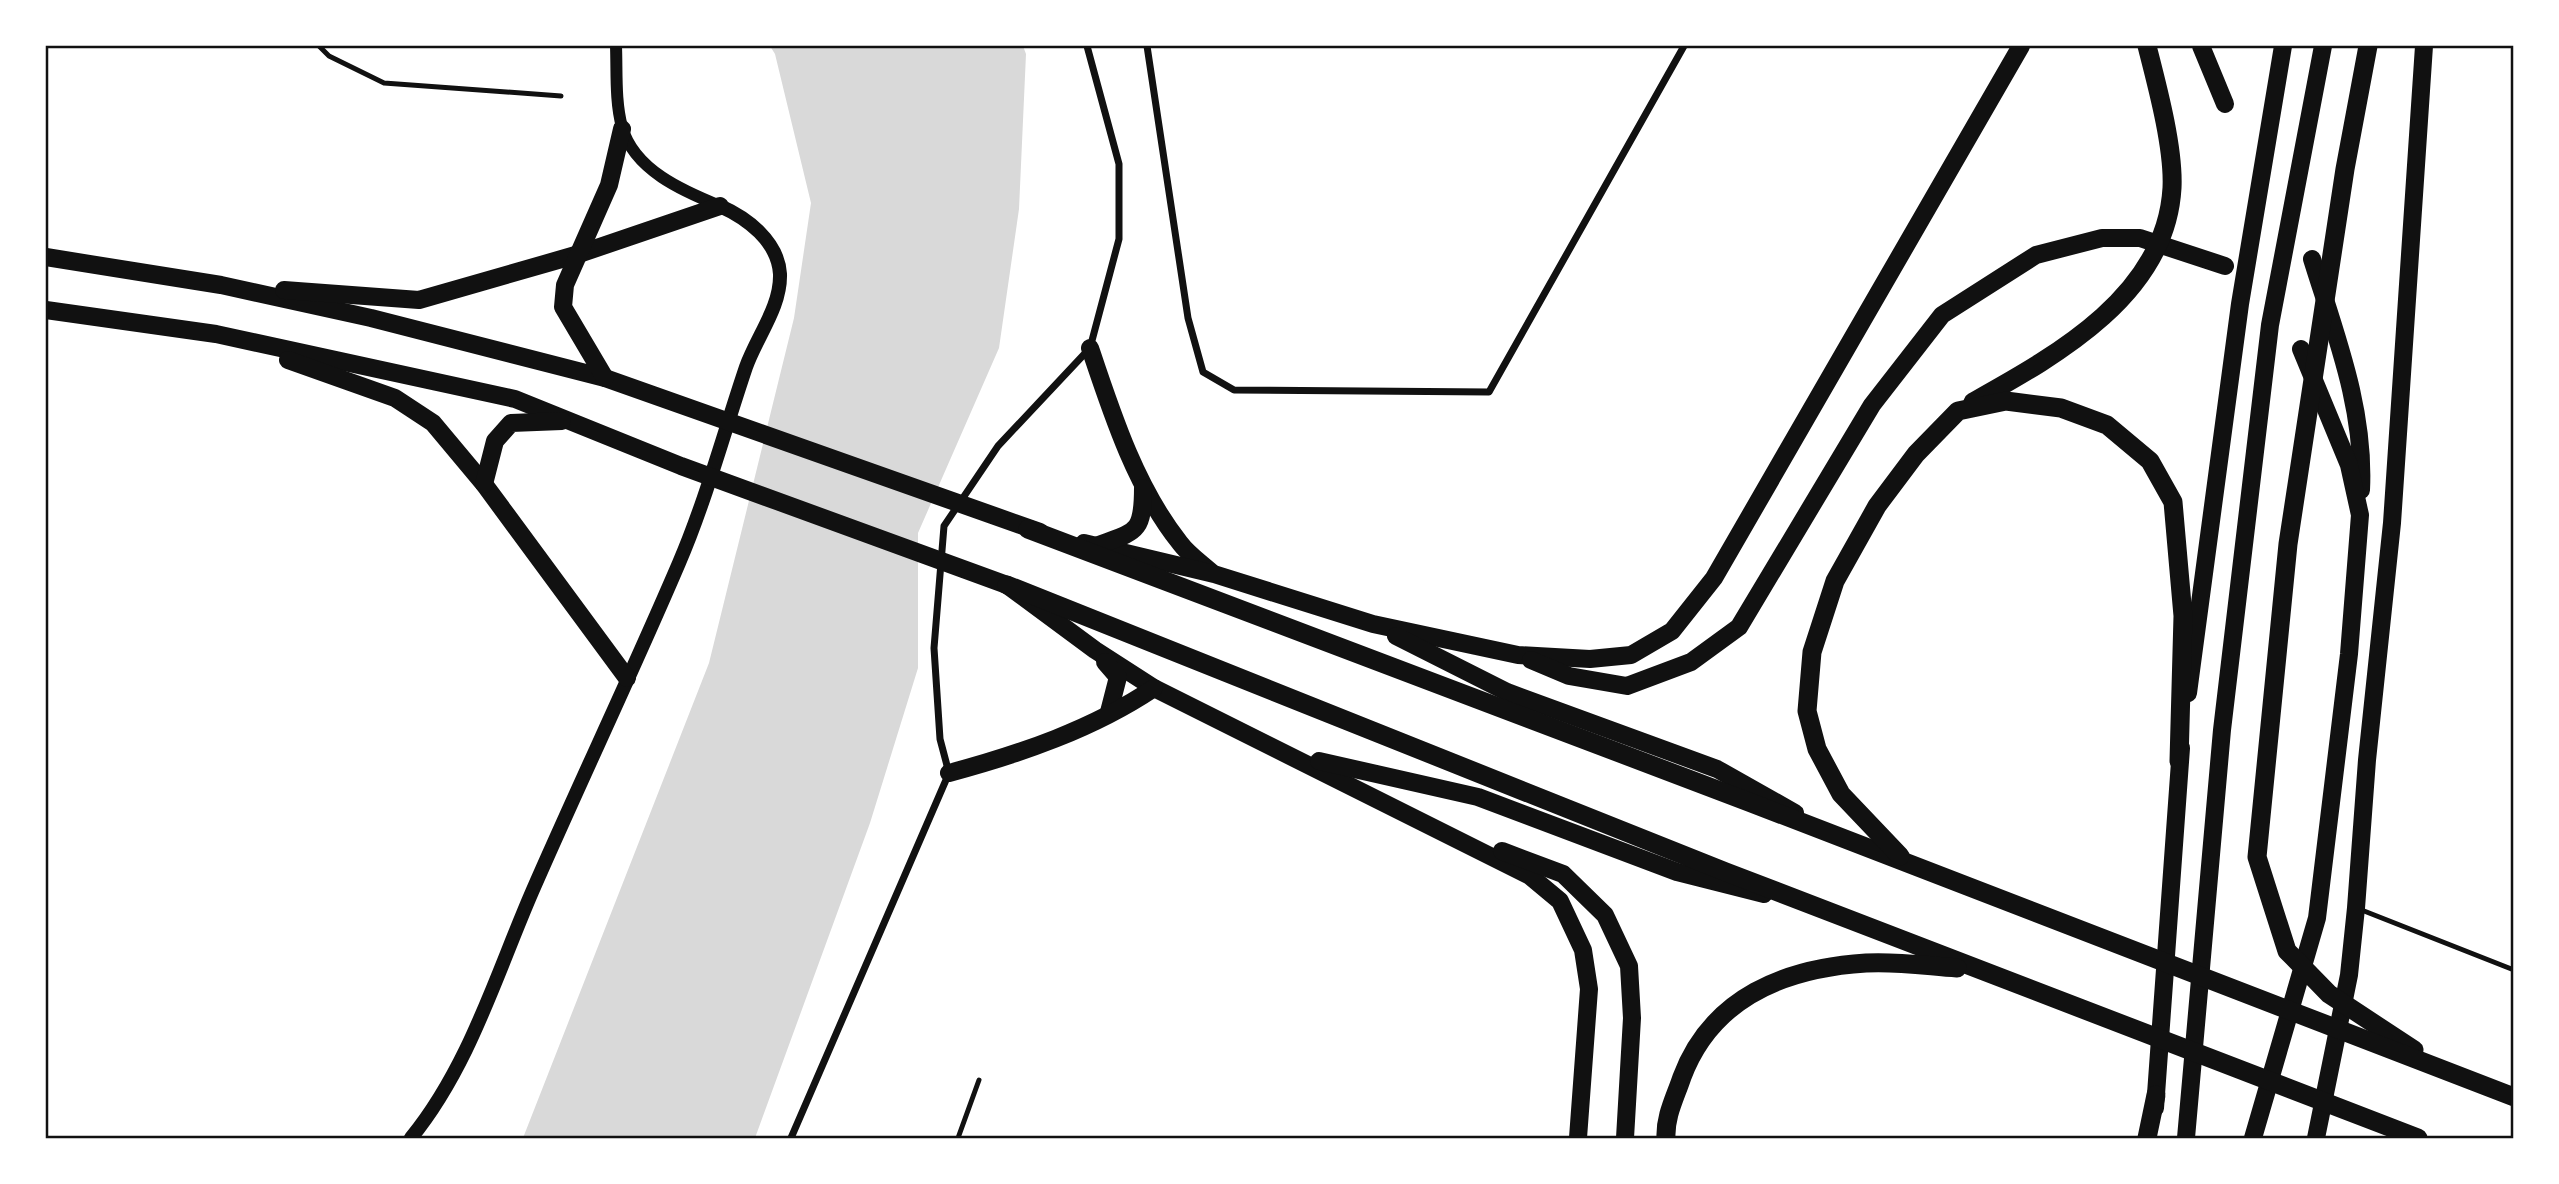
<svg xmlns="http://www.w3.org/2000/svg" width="2559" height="1184" viewBox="0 0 2559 1184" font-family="'PT Sans Narrow',sans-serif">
<rect width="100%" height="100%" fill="#fff"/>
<polygon fill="#d9d9d9" points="770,46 1023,46 1026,54 1019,209 999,348 918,533 918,668 870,823 755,1138 523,1138 709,663 794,318 811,203 775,54"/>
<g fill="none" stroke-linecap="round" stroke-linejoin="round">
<g stroke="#111" stroke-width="5">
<polyline points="319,46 329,56 384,83 561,96"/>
<polyline points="2359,909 2514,970"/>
<polyline points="958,1138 979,1080"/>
</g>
<g stroke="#111" stroke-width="7">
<polyline points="1147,46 1188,318 1203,372 1234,390 1489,392 1684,46"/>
<polyline points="791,1138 949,773 940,739 934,648 944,526 998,446 1090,348 1119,239 1119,164 1087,46"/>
</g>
<path stroke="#111" stroke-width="12" d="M616 46C617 72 615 101 622 127 634 170 683 191 720 206"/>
<path stroke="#111" stroke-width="14" d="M411 1138C469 1067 496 975 532 892 580 782 632 673 679 563 706 500 724 432 746 367 757 336 781 307 780 274 778 241 747 218 720 206"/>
<g stroke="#111" stroke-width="18">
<polyline points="2201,46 2225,104"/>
<polyline points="46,257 221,285 371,318 605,378 1040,532"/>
<path d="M2312 259C2336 336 2365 409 2361 490"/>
<polyline points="284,290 419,300 579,254 720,206"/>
<polyline points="46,310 216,334 515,399 681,466 1007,585 1095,650 1154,688 1530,876 1560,901 1583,950 1589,989 1578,1138"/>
<path d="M1090 348C1112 414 1136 488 1180 543 1188 554 1201 563 1211 572"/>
<polyline points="288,360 395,398 433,423 484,484 627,678"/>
<polyline points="605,378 563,307 565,285 609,185 622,129"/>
<polyline points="484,484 495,441 511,423 562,421"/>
<polyline points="1084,543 1214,574 1373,624 1518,655 1590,659 1631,655 1672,631 1714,578 2021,46"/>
<path d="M1096 546C1136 531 1143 534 1143 488"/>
<polyline points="1396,636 1507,692 1717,769 1795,813"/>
<polyline points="1531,660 1569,676 1627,686 1691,662 1739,627 1872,405 1942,315 2036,255 2102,238 2140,238 2225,266"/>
<polyline points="1105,662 1118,677 1109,712"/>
<polyline points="2188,693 2240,304 2283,46"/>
<polyline points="1319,761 1478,797 1677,872 1764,894"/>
<path d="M949 773C1020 754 1093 729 1154 688"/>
<polyline points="1502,851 1563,874 1605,915 1629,966 1632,1018 1625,1138"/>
<polyline points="2155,1108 2181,748"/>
<polyline points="2186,1138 2222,730 2270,325 2323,46"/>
<polyline points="2253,1138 2317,918 2349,654 2360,515 2349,465 2301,349"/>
<polyline points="2316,1138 2349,975 2356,908 2367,760 2392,523 2424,46"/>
</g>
<g stroke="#111" stroke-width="19">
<polyline points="2368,46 2345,169 2288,544 2257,857 2287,951 2329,994 2414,1050"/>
<path d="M1973 402C2057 355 2166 295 2172 188 2174 148 2157 85 2147 46"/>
<polyline points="1028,529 1749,802 2514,1097"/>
<polyline points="1007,585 1726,872 2418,1138"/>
<polyline points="1900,856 1841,794 1817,749 1807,711 1812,652 1835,581 1877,506 1916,454 1958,411 2006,401 2061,408 2107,425 2150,461 2173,502 2183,616 2179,761"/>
<path d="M1666 1138C1665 1116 1675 1098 1682 1077 1712 997 1786 968 1866 963 1896 961 1928 966 1957 968"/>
<polyline points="2147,1138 2156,1095"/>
</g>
</g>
<rect width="2559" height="1184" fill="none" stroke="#ffffff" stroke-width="94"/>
<rect x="47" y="47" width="2465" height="1090" fill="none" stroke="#111" stroke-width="2.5"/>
</svg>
